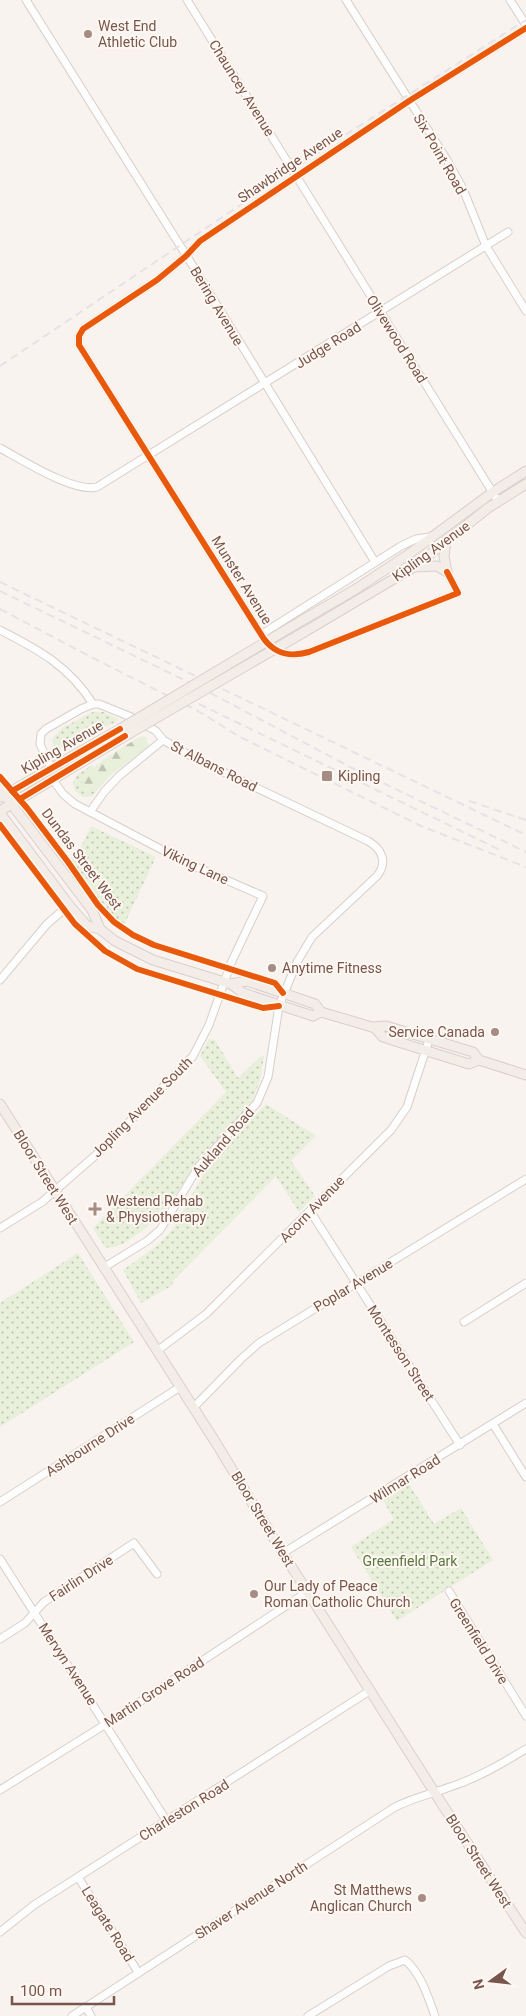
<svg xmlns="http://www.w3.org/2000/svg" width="526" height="2016" viewBox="0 0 526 2016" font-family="Roboto,sans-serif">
<defs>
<pattern id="green-dots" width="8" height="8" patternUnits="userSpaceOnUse" patternTransform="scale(1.25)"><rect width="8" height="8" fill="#e8efda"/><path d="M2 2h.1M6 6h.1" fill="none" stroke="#c1c4b3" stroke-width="1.8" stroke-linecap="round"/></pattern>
<pattern id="forest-firs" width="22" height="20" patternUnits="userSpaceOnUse" patternTransform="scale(1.25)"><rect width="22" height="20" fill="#e8efda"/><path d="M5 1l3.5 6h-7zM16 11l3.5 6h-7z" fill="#c1c4b3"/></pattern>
</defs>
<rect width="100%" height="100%" fill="#f8f3ef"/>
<g fill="url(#green-dots)">
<polygon points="93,712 104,712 120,720 60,749 55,747 52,739 62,728"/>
<polygon points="92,765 94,768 84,777 96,790 102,785 92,796 83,797 75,791 73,782 77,775"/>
<polygon points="91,826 156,857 123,927 91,890 69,859 80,849"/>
<path d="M209 1039 215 1040 238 1078 261 1056H264L260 1080 252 1102 238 1119 200 1157 158 1222 154 1220C144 1230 119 1251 105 1247L93 1228 226 1092 200 1056Z"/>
<polygon points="266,1104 316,1136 291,1161 315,1196 299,1212 276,1176 172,1282 173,1285 141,1303 123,1270 158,1245 174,1228 209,1164"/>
<polygon points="78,1253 134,1342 0,1427 0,1303"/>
<polygon points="408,1482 434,1524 461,1508 493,1560 397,1621 351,1547 394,1519 382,1499"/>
</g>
<path fill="url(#forest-firs)" d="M142 736 146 737 149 746 112 774 97 790 88 793 84 792 81 785C86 767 126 745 142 736Z"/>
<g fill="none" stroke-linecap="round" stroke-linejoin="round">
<defs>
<g id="minor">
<polyline points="26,0 191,263 375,562"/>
<polyline points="187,0 498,501"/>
<polyline points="346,0 447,160 463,189 486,246 526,311"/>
<polyline points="510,0 526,25"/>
<path d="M0 448C22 460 74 493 97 487L508 232"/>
<path d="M447 572 458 593 309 652C291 657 276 655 264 639L79 345V336L83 329 157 280 186 256 200 241 409 101 526 28"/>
<path d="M0 630C39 650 69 666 93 704"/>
<polyline points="262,634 401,546 416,539 430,537"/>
<path d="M51 768 40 744 41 734 46 729 81 709 93 704H99L131 717 156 731 163 740 196 759 368 841C382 849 388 862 377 876L312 937 297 962 279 1006 268 1077 257 1103 199 1166 160 1230 147 1241 103 1268"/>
<polyline points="90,812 104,792 119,776 163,740"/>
<polyline points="0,980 47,924 69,905"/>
<polyline points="310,1211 460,1445"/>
<polyline points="0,1228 42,1202 105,1147 193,1056 209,1025 231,963 263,896 187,863 75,804 63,794 53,780"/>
<polyline points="464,1322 526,1283"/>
<polyline points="157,1351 206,1314 391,1130 407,1107 429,1040"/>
<polyline points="193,1408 241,1359 259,1343 526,1179"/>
<polyline points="493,1424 526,1477"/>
<polyline points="0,1502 180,1387"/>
<polyline points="283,1553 526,1403"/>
<polyline points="0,1559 166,1820"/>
<polyline points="449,1591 526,1716"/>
<polyline points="0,1639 25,1623 44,1602 134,1543 157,1574"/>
<polyline points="0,1790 106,1724 307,1592"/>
<polyline points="78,1877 138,1972"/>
<polyline points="0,1932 34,1905 371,1690"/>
<polyline points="86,2007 91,2016"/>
<path d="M72 2016 395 1807C413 1798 431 1794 450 1787 478 1778 501 1764 526 1749"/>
<path d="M308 2016 389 1966 405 1960C421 1973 428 1997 435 2016"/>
</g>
<g id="major">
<polyline points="446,541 444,556 447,572"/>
<polyline points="414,567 437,566 447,572"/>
<polyline points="301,621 356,589 409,554 493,492 526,471"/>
<polyline points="306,631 414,567 488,508 526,484"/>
<polyline points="0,789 92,910 100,929"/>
<polyline points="1,797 120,729"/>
<polyline points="0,811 125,736"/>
<polyline points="0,813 69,905 87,926 100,929 115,941 153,960 231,984 243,993 313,1016 321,1012"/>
<polyline points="231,984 247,981 315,1004 321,1012 372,1027 386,1026 473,1052 479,1060 526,1075"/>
<polyline points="375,1028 383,1037 427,1051 469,1064 479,1060"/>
<polyline points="0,1104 216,1443 279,1547 440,1801 526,1933"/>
</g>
</defs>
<use href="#minor" stroke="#d8cfcb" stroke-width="9"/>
<use href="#major" stroke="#dacfcc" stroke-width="11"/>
<use href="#minor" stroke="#fefdfd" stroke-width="7"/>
<use href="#major" stroke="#f3ede7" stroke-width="9"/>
<g stroke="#e5e3e6" stroke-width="2" stroke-dasharray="8 5" stroke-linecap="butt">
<polyline points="0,366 345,135 526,20"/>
<polyline points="0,582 526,835"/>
<polyline points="0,591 203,689 352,768 526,852"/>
<polyline points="0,609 91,657 198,711 240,737 421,826 526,867"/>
<polyline points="199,704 500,850"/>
<polyline points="469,801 526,820"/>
</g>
<defs>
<g id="major-bridge">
<polyline points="120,729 301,621"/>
<polyline points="125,736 306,631"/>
</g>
</defs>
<use href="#major-bridge" stroke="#dacfcc" stroke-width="11" stroke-linecap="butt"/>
<use href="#major-bridge" stroke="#f3ede7" stroke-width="9"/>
<defs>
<g id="cycleway">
<path d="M447 572 458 593 309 652C291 657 276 655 264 639L79 345V336L83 329 157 280 186 256 200 241 409 101 526 28"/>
<polyline points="0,777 27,808 68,862 98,905 114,922 133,935 154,945 275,983 283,993"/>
<polyline points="12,791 120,729"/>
<polyline points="20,799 125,736"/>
<polyline points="0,825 75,924 105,951 137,969 263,1008 279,1006"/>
</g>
</defs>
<use href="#cycleway" stroke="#fff7f1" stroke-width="9"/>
<use href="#cycleway" stroke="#e8590c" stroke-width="6"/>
</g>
<g fill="#a58d86" stroke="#fff7f1" stroke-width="2">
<circle cx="88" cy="34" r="5"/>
<rect x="321" y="770" width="12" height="12" rx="2.5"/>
<circle cx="272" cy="968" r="5"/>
<circle cx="495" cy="1032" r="5"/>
<path d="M92.5 1201.5h5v5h5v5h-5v5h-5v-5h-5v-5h5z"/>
<circle cx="254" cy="1594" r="5"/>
<circle cx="422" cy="1898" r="5"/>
</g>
<g text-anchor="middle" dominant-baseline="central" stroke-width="4" stroke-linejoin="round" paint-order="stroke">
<g font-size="14" fill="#78564d" stroke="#fff7f1" text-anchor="start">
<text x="98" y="26">West End<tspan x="98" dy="16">Athletic Club</tspan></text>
<text x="338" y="776">Kipling</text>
<text x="282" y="968">Anytime Fitness</text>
<text x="485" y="1032" text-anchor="end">Service Canada</text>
<text x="106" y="1201">Westend Rehab<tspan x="106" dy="16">&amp; Physiotherapy</tspan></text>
<text x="264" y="1586">Our Lady of Peace<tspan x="264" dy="16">Roman Catholic Church</tspan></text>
<text x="412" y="1890" text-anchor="end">St Matthews<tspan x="412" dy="16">Anglican Church</tspan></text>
</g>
<g font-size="14" fill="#78564d" stroke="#fff7f1">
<text transform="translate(242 88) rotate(58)">Chauncey Avenue</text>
<text transform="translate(440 154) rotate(60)">Six Point Road</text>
<text transform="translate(290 165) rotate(-34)">Shawbridge Avenue</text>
<text transform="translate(217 306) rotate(59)">Bering Avenue</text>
<text transform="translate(397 339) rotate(58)">Olivewood Road</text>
<text transform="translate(328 345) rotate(-32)">Judge Road</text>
<text transform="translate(431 551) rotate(-36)">Kipling Avenue</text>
<text transform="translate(242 580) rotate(58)">Munster Avenue</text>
<text transform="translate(62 747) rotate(-30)">Kipling Avenue</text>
<text transform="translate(214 766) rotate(27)">St Albans Road</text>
<text transform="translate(82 859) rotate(53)">Dundas Street West</text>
<text transform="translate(195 865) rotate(25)">Viking Lane</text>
<text transform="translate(142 1107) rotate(-45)">Jopling Avenue South</text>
<text transform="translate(223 1142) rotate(-49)">Aukland Road</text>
<text transform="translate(46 1177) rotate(58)">Bloor Street West</text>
<text transform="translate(312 1209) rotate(-46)">Acorn Avenue</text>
<text transform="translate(353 1285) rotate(-31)">Poplar Avenue</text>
<text transform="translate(401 1353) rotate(57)">Montesson Street</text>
<text transform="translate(90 1445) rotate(-33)">Ashbourne Drive</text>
<text transform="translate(405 1479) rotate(-32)">Wilmar Road</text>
<text transform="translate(263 1519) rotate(59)">Bloor Street West</text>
<text transform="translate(81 1578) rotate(-33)">Fairlin Drive</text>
<text transform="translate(479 1641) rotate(58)">Greenfield Drive</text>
<text transform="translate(68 1664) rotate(57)">Mervyn Avenue</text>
<text transform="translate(154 1692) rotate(-33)">Martin Grove Road</text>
<text transform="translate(184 1810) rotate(-32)">Charleston Road</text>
<text transform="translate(479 1861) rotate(57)">Bloor Street West</text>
<text transform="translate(251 1900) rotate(-33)">Shaver Avenue North</text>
<text transform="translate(108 1924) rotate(58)">Leagate Road</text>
</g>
<g font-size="14" fill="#597841" stroke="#fff7f1">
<text x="410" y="1561">Greenfield Park</text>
</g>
</g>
<g transform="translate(491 1981) rotate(255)" stroke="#fff7f1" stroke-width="4" paint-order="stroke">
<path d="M0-4L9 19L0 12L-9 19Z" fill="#78564d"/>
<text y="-8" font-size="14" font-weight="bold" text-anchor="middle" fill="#78564d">N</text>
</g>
<path d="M12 1996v8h102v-8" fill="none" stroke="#78564d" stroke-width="2.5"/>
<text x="20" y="1996" font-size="15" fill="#78564d" stroke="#fff7f1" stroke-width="4" paint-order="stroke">100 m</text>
</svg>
